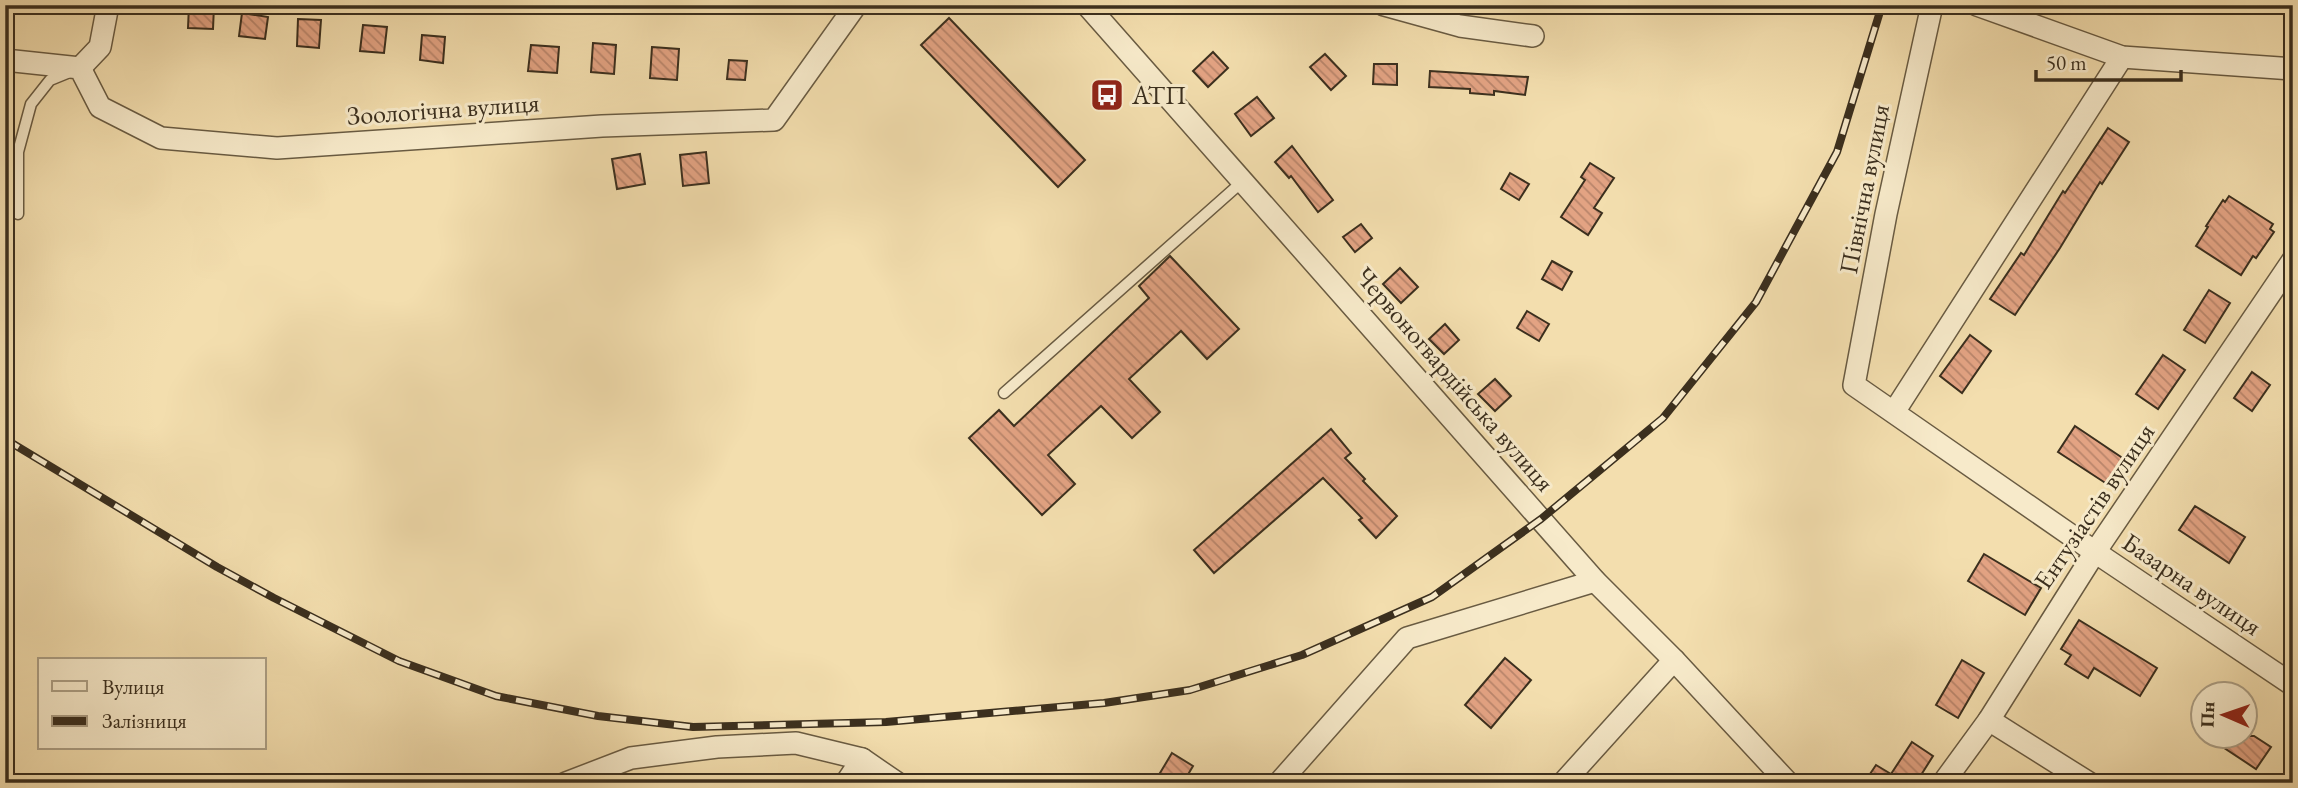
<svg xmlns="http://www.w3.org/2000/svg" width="2298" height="788" viewBox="0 0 2298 788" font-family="'EB Garamond',serif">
<defs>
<pattern id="building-back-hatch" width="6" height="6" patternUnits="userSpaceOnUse" patternTransform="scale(1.75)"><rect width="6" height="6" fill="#e3a383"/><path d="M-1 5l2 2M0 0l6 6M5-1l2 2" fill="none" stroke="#b9856b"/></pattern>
</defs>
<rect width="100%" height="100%" fill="#f3deae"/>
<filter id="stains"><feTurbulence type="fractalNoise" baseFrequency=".00286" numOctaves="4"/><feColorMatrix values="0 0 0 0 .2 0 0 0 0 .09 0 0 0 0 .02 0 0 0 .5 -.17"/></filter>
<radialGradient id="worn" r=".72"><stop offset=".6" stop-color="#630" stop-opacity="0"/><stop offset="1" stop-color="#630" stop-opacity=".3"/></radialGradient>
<g fill="url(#building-back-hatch)" stroke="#3b2f1e" stroke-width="2">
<polygon points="189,5 214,6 213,29 188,28"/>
<polygon points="242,13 268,17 265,39 239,36"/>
<polygon points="949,18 1085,160 1058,187 921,45"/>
<polygon points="298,19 321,20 319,48 297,46"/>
<polygon points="363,25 387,27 384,53 360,51"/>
<polygon points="422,35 445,37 443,63 420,60"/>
<polygon points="593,43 616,45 614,74 591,72"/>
<polygon points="531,45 559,47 557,73 528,71"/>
<polygon points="652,47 679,49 677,80 650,78"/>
<polygon points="1213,52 1228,68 1208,87 1193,71"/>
<polygon points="1325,54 1346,76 1331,90 1310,67"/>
<polygon points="729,60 747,61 745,80 727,79"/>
<polygon points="1374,64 1397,64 1397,85 1373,84"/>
<polygon points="1430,71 1528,77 1525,95 1494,91 1494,95 1470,93 1470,89 1429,87"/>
<polygon points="1257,97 1274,118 1251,136 1235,114"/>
<polygon points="2108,128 2129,142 2102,184 2100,182 2060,248 2015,315 1990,299 2021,253 2024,255 2063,191 2065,193"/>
<polygon points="1292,146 1333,200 1318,212 1291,176 1289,178 1275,162"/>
<polygon points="706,152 709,183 683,186 680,155"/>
<polygon points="640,154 645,184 617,189 612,159"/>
<polygon points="1590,163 1614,178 1594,208 1602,213 1588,235 1561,217 1585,180 1581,177"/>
<polygon points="1510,173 1529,184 1519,200 1501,189"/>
<polygon points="2229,196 2273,224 2270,229 2274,232 2256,258 2253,256 2241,275 2196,246 2208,227 2206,226 2223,200 2225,202"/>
<polygon points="1361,224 1372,238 1355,252 1343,237"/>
<polygon points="1170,256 1239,329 1207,359 1181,331 1129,379 1160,412 1132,438 1101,406 1048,455 1075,484 1042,515 969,438 999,410 1014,426 1149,298 1139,286"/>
<polygon points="1552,261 1572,272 1562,290 1542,279"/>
<polygon points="1400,268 1418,287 1401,303 1383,284"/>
<polygon points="2209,290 2230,303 2205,343 2184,330"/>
<polygon points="1527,311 1549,324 1539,341 1517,328"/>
<polygon points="1445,324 1459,340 1444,354 1429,339"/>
<polygon points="1970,335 1991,351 1962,393 1940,376"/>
<polygon points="2163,355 2185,370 2158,409 2136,394"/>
<polygon points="2252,372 2270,385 2252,411 2234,398"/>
<polygon points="1495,379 1511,396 1495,411 1478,394"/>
<polygon points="2075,426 2127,461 2110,486 2058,452"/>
<polygon points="1331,429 1351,453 1345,458 1365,479 1363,481 1397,516 1376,538 1359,520 1362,518 1323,478 1214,573 1194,550"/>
<polygon points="2195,506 2245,537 2229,563 2179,530"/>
<polygon points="1984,554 2041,588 2025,615 1968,581"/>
<polygon points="2079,620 2157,668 2140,696 2094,668 2088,678 2065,664 2071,655 2061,649"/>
<polygon points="1505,658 1531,680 1491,728 1465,705"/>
<polygon points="1962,660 1984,673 1958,718 1936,705"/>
<polygon points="2206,736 2254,736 2271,747 2256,769"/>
<polygon points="1912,742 1933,756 1916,783 1864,783 1876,765 1891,774"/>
<polygon points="1172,753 1193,766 1183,783 1154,783"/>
</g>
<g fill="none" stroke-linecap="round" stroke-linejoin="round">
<defs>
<g id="service">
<polyline points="18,214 18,152 31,104 50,80 72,71"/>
<polyline points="1004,393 1243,181"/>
</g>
<g id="minor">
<polyline points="1087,5 1595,581 1674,660 1788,783"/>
<polyline points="1384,5 1460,26 1533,36"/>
<polyline points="1932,5 1886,214 1854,385 2095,552 2293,685"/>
<polyline points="1977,5 2122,57 2293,69"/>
<polyline points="5,60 80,68 100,107 161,138 277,148 602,126 774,120 856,5"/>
<polyline points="80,68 100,47 108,5"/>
<polyline points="1894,412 2122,57"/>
<polyline points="1989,720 2089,783"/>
<polyline points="566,783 631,758 717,747 796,743 862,759"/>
<polyline points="846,783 862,759 897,783"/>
<polyline points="1279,783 1407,638 1595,581"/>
<polyline points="1563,783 1674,660"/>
<polyline points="1943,783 1989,720 2095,552 2293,260"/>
</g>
</defs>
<use href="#service" stroke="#695b42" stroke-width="13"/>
<use href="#minor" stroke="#695b42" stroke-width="24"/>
<use href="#service" stroke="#f7eaca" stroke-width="10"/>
<use href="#minor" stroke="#f7eaca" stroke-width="21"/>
<defs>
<polyline id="rail" points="5,439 217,567 274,598 399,661 496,696 598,716 693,727 886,722 1104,703 1190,690 1302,655 1432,597 1541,519 1663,418 1756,302 1837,152 1882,5"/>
</defs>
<use href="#rail" stroke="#3b2f1e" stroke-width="8"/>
<use href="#rail" stroke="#f7eaca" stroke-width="5" stroke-dasharray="16" stroke-linecap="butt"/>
</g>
<defs>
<symbol id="bus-square" viewBox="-11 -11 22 22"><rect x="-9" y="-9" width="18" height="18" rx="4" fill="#8f2418" stroke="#f7eaca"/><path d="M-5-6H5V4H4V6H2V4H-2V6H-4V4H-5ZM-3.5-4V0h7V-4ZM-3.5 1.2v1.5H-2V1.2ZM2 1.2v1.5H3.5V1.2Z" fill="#fff"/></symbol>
</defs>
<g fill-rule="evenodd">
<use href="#bus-square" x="1088" y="76" width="38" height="38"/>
</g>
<g text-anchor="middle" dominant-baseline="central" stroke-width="6" stroke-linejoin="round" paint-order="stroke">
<g font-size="26" fill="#3b2f1e" stroke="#f7eaca" text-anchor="start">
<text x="1132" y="95">АТП</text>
</g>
<g font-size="26" fill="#3b2f1e" stroke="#f7eaca">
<text transform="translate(443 109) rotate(-4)">Зоологічна вулиця</text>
<text transform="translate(1864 189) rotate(-79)">Північна вулиця</text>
<text transform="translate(1455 379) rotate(49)">Червоногвардійська вулиця</text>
<text transform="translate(2094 506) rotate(-56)">Ентузіастів вулиця</text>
<text transform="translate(2192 584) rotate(34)">Базарна вулиця</text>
</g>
</g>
<rect width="2298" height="788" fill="none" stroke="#f3deae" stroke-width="28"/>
<rect x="7" y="7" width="2284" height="774" fill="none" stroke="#3b2f1e" stroke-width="3.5"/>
<rect x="14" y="14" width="2270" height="760" fill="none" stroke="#3b2f1e" stroke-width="2"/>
<rect x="38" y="658" width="228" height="91" fill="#f7eaca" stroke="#ac9f85" stroke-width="2"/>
<rect x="52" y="681" width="35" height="10" fill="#f7eaca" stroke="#ac9f85" stroke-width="2"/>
<text x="102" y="694" font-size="21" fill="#3b2f1e">Вулиця</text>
<rect x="52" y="716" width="35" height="10" fill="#3b2f1e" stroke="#ac9f85" stroke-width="2"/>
<text x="102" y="728" font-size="21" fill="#3b2f1e">Залізниця</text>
<g transform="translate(2224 715) rotate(272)"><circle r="33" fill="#f7eaca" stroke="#ac9f85" stroke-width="2"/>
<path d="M0-5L12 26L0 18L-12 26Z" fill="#8f2418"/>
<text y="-10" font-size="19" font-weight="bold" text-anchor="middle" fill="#3b2f1e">Пн</text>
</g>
<path d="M2036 70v10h145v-10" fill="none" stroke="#3b2f1e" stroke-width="3.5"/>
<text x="2046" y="70" font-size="21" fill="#3b2f1e" stroke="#f7eaca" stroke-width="5" paint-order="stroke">50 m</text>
<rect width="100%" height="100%" filter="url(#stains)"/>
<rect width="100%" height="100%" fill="url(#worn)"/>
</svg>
